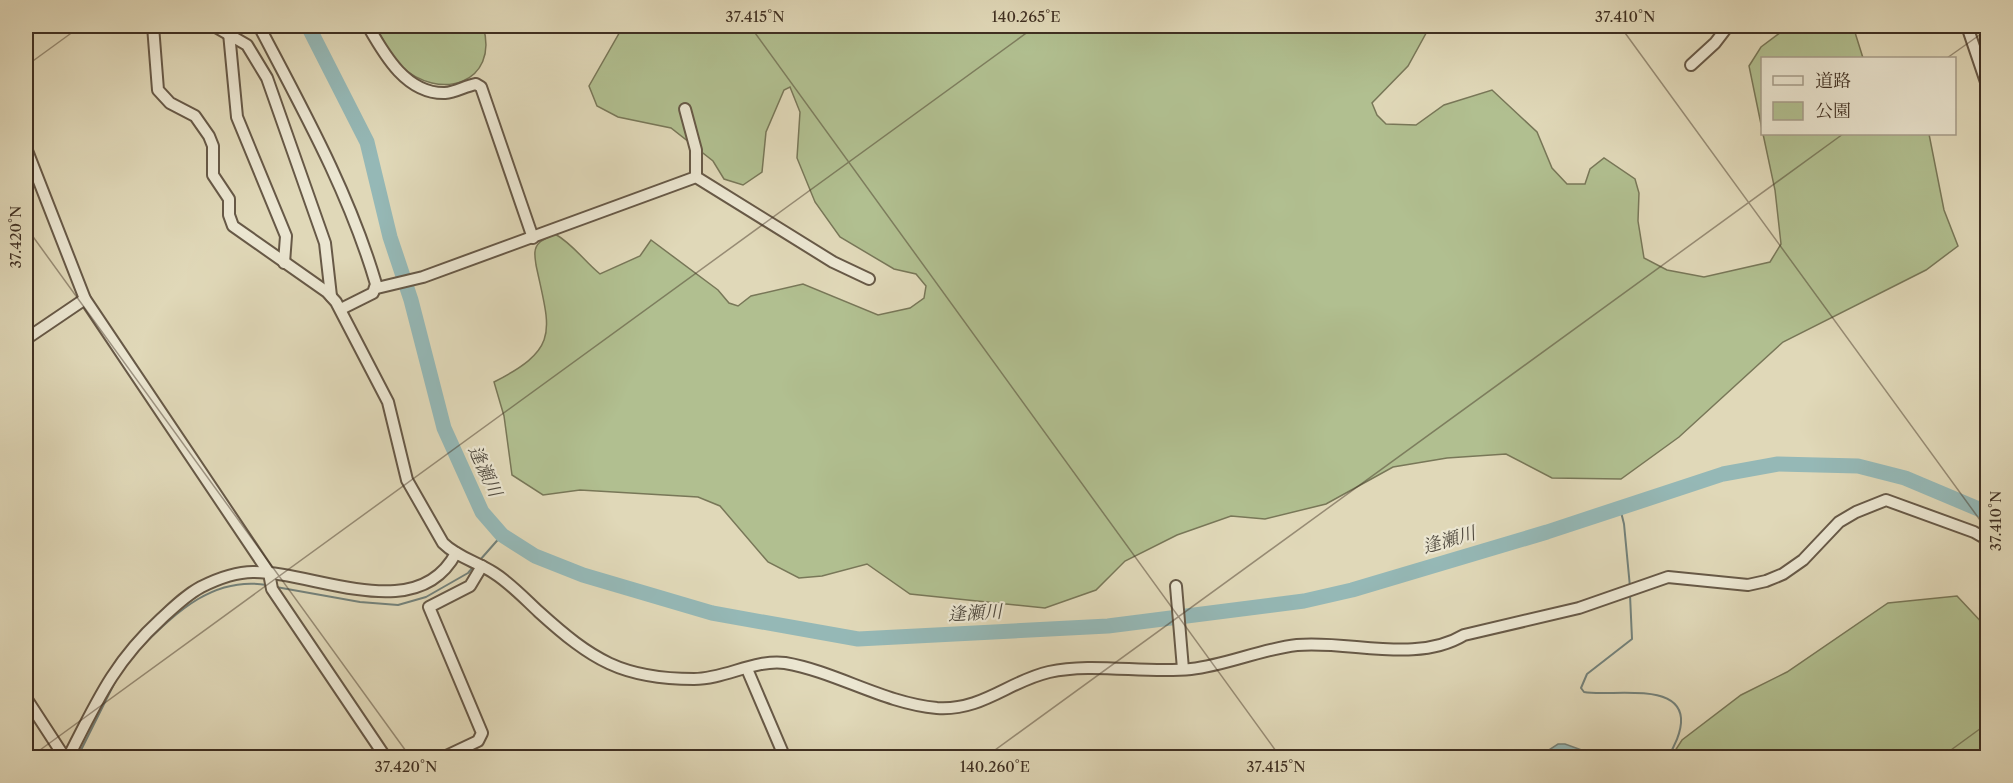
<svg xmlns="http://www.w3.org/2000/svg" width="2013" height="783" viewBox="0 0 2013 783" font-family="'Libre Caslon Text','Noto Serif JP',serif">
<rect width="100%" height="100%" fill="#e0d8b8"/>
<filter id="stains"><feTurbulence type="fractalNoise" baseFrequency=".00333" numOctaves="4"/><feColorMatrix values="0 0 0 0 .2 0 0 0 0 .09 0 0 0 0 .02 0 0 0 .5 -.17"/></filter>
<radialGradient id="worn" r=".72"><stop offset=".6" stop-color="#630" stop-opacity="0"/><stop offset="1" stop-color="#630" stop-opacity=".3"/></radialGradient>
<g fill="#b1bf90" stroke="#787758" stroke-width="1.5">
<path d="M376 26H483C500 83 439 103 400 65 390 55 382 38 376 26Z"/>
<path d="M641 26H1430L1408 66 1372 103 1377 115 1386 124 1416 125 1444 105 1492 90 1537 132 1552 168 1567 184H1585L1590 169 1604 158 1635 179 1639 193 1638 221 1644 258 1667 270 1704 277 1770 262 1781 244 1775 190 1763 134H1929L1944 210 1958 246 1926 270 1783 342 1679 437 1621 479 1552 478 1506 454 1447 458 1393 467 1326 504 1265 519 1231 516 1177 535 1125 561 1096 590 1045 608 910 594 867 564 822 576 799 578 768 562 720 506 698 497 580 490 543 495 512 475 504 416 494 382C561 348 550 331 536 265 535 257 533 249 539 243 542 239 550 237 555 234 573 244 584 261 600 274L640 256 651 240 718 290 729 303 738 306 751 296 803 284 878 315 910 308 924 298 926 286 916 274 894 269 840 237 815 202 797 158 800 112 790 87 784 90 766 132 762 172 743 185 724 179 713 161 671 128 618 117 597 106 589 86 621 30Z"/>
<polygon points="1789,26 1853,26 1863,58 1762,58 1762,129 1749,66 1761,47"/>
<polygon points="1957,596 1987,628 1987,757 1671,757 1682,740 1741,695 1787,672 1888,603"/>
</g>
<polygon fill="#95b8b6" stroke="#73817a" stroke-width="1.5" points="1558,744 1565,744 1601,757 1538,757"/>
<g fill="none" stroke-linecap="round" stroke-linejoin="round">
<g stroke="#73817a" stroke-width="2">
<polyline points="1620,508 1624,524 1630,587"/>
<polyline points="480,560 502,535"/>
<polyline points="276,587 360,602 398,605 426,597 468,573 474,566"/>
<path d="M1630 595 1632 639 1587 674 1581 688 1584 692C1609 697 1678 681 1681 718 1682 731 1674 748 1667 758"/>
<path d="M139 649C176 613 212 576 267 585"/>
<polyline points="77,758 116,680"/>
</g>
<polyline stroke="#95b8b6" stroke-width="15" points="308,26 367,142 390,237 411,300 444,428 482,512 502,535 535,556 583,575 712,613 858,639 1108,626 1304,601 1352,590 1547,532 1723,474 1778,464 1858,466 1905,478 1988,513"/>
<defs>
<g id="minor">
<path d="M153 26 158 90 170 103 195 116 209 136 213 146V175L229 199V215L233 226 327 292 336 302 388 402 407 480 443 543C457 557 477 562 494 573 510 583 525 599 539 612 592 660 622 679 694 679 725 679 755 659 785 663 837 672 883 703 937 708 982 711 1009 681 1049 672 1092 662 1146 674 1191 669 1227 665 1261 649 1297 645 1350 640 1416 664 1464 635L1579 608 1668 577 1748 585 1766 581 1783 574 1803 560 1839 522 1856 512 1886 500 1974 532 1988 540"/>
<polyline points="214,26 247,45 267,78 325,243 331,296"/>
<path d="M259 26C303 110 349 192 376 284L373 293 341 309"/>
<path d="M368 26C384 54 406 94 445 93 456 92 465 86 476 84L481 87 533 238"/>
<polyline points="1967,26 1988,88"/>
<polyline points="229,33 237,117 286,236 284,263"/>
<polyline points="1691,65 1715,43 1728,26"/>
<polyline points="685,109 696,150 696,177"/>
<polyline points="26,148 85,299 269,573 272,589 386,758"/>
<polyline points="377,288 423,277 696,177 833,262 869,279"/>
<polyline points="26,339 85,299"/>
<polyline points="1176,586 1183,669"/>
<polyline points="747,669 785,758"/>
<polyline points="26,698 65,758"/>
<path d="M68 758C97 701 114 662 161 619 174 607 186 595 201 587 215 580 236 572 253 572 314 571 417 627 456 553"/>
<polyline points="442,758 478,741 482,733 429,607 470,586 482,566"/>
</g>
</defs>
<use href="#minor" stroke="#675947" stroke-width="14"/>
<use href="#minor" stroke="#ebe6d1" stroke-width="10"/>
</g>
<path fill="none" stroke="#3f2f21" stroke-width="1.5" stroke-opacity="0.45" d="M750 26 1281 758M1620 26 1988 531M1947 58 1988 29M26 66 81 26M26 227 411 758M29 758 1036 26M984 758 1843 134M1940 758 1988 723"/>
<g text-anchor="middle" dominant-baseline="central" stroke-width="4.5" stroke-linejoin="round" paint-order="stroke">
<g font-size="18" font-style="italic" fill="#504a3f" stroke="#ebe6d1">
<text transform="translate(485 471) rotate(65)">逢瀬川</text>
<text transform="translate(1449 540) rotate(-16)">逢瀬川</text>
<text transform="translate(975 613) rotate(-3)">逢瀬川</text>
</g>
</g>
<rect width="2013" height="783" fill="none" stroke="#e0d8b8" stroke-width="66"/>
<rect x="1761" y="57" width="195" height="78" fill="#ebe6d1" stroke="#a69d8b" stroke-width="1.5"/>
<rect x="1773" y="76" width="30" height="9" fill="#ebe6d1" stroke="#a69d8b" stroke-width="1.5"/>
<text x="1815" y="87" font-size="18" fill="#3f2f21">道路</text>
<rect x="1773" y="102" width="30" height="18" fill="#b1bf90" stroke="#a69d8b" stroke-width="1.5"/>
<text x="1815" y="117" font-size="18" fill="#3f2f21">公園</text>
<rect x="33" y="33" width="1947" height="717" fill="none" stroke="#3f2f21" stroke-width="2"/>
<g font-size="15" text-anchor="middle" fill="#3f2f21">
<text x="755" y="22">37.415°N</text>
<text x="1026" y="22">140.265°E</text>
<text x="1625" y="22">37.410°N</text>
<text transform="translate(16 237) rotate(-90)" y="5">37.420°N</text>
<text transform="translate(1996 521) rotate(-90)" y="5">37.410°N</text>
<text x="406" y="772">37.420°N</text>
<text x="995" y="772">140.260°E</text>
<text x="1276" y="772">37.415°N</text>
</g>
<rect width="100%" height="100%" filter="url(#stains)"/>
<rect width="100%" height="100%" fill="url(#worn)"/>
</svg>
